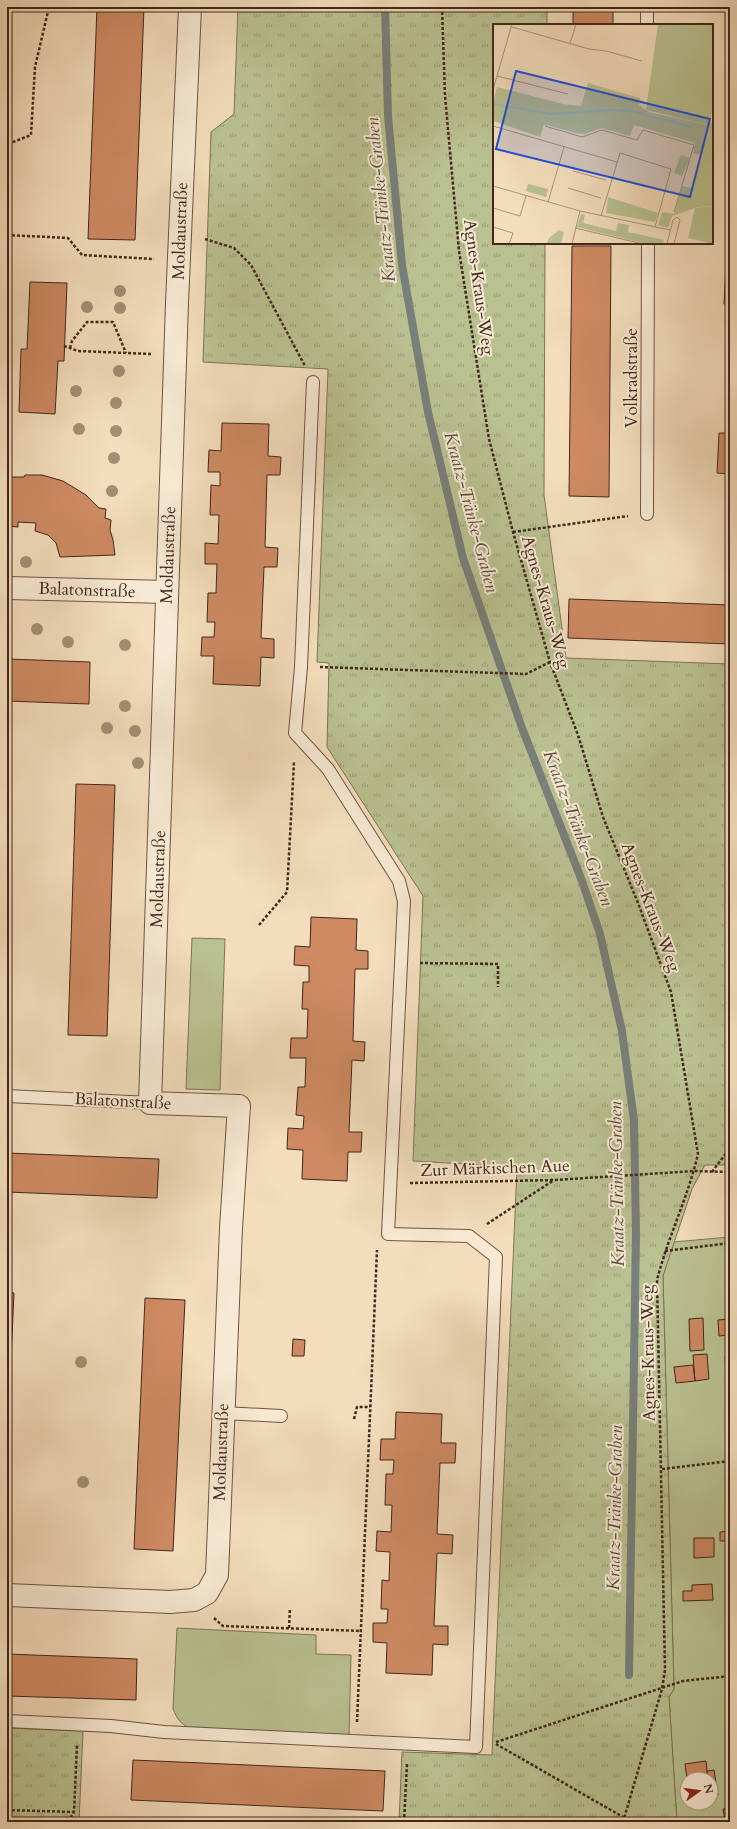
<svg xmlns="http://www.w3.org/2000/svg" width="737" height="1829" viewBox="0 0 737 1829" font-family="Cardo,serif">
<defs>
<pattern id="park-tufts" width="24" height="20" patternUnits="userSpaceOnUse"><rect width="24" height="20" fill="#bac191"/><path d="M3 7l-1-3M5 7V3M7 7l1-3M15 17l-1-3M17 17v-4M19 17l1-3" fill="none" stroke="#999d76"/></pattern>
</defs>
<rect width="100%" height="100%" fill="#f3ddbc"/>
<filter id="stains"><feTurbulence type="fractalNoise" baseFrequency=".005" numOctaves="4"/><feColorMatrix values="0 0 0 0 .2 0 0 0 0 .09 0 0 0 0 .02 0 0 0 .5 -.17"/></filter>
<radialGradient id="worn" r=".72"><stop offset=".6" stop-color="#630" stop-opacity="0"/><stop offset="1" stop-color="#630" stop-opacity=".3"/></radialGradient>
<g fill="#bac191" stroke="#7e7456" fill-rule="evenodd">
<polygon points="192,938 225,939 220,1090 186,1089"/>
<path d="M730 1237V1822H677L669 1697 674 1689 663 1276 673 1242ZM687 1779H711V1803H687Z"/>
<path d="M177 1628 316 1635V1654L351 1655 349 1736 190 1728C180 1724 177 1718 173 1709Z"/>
</g>
<g fill="url(#park-tufts)" stroke="#7e7456">
<polygon points="238,7 547,7 547,25 494,25 494,243 545,243 544,495 566,658 730,664 730,1165 705,1165 692,1189 663,1276 674,1689 669,1697 677,1822 399,1822 402,1752 492,1755 517,1167 413,1161 423,896 327,747 329,663 317,662 328,369 203,362 211,132 234,114"/>
<polygon points="7,1728 83,1731 79,1822 81,1822 7,1822"/>
</g>
<g fill="none" stroke-linecap="round" stroke-linejoin="round">
<polyline stroke="#797f7a" stroke-width="8" points="385,7 388,116 402,265 428,412 463,558 522,728 582,881 600,934 622,1031 634,1121 636,1234 629,1675"/>
</g>
<g fill="#ce8a63" stroke="#42271c">
<polygon points="97,7 144,7 135,240 88,239"/>
<rect x="573" y="7" width="40" height="18"/>
<polygon points="572,246 611,246 609,497 569,496"/>
<polygon points="726,264 730,264 730,304 724,304"/>
<polygon points="30,282 67,283 64,361 58,361 55,414 19,412 21,349 27,349"/>
<polygon points="222,423 269,424 268,456 281,457 280,475 267,475 265,547 278,548 277,567 264,567 261,638 274,639 274,658 261,657 260,686 213,684 214,656 201,656 202,637 214,637 215,622 207,622 208,593 216,593 217,564 205,564 205,543 218,544 219,515 210,515 211,485 220,486 220,472 208,472 209,450 221,451"/>
<polygon points="719,433 730,433 730,474 717,473"/>
<polygon points="25,475 42,475 63,481 86,495 99,508 106,509 105,518 111,520 110,530 113,540 115,555 60,557 56,543 48,535 35,531 36,523 18,522 18,527 7,526 7,477 24,477"/>
<polygon points="569,599 730,605 730,644 568,638"/>
<polygon points="7,659 90,662 89,704 7,701"/>
<polygon points="76,784 115,785 107,1036 68,1035"/>
<polygon points="311,917 357,919 356,950 368,951 368,969 355,969 353,1041 365,1042 364,1061 352,1060 349,1132 362,1132 361,1152 348,1152 347,1181 302,1179 303,1150 287,1149 288,1128 303,1129 304,1116 296,1115 298,1087 305,1087 306,1058 290,1058 291,1038 307,1038 308,1009 302,1009 303,982 309,982 309,966 294,965 295,946 310,947"/>
<polygon points="7,1153 159,1159 157,1198 7,1192"/>
<polygon points="7,1292 14,1293 7,1446"/>
<polygon points="145,1298 185,1300 173,1551 134,1549"/>
<polygon points="703,1318 704,1350 690,1351 689,1319"/>
<polygon points="730,1319 730,1335 719,1336 718,1320"/>
<polygon points="293,1339 305,1340 304,1356 292,1356"/>
<polygon points="707,1354 709,1379 695,1381 693,1355"/>
<polygon points="725,1357 730,1357 730,1372 726,1372"/>
<polygon points="693,1365 695,1381 676,1383 674,1367"/>
<polygon points="396,1412 442,1414 441,1443 456,1443 455,1463 440,1463 437,1534 453,1535 452,1554 437,1553 434,1626 448,1626 448,1645 433,1644 432,1675 386,1673 387,1643 373,1642 373,1623 387,1623 388,1609 381,1609 382,1580 389,1581 390,1552 376,1551 377,1531 391,1532 392,1505 385,1505 386,1474 393,1474 394,1460 380,1460 381,1439 395,1439"/>
<polygon points="730,1531 730,1541 720,1541 720,1532"/>
<polygon points="694,1538 714,1538 714,1557 694,1558"/>
<polygon points="712,1584 713,1600 683,1601 683,1591 692,1591 692,1585"/>
<polygon points="7,1654 137,1659 136,1700 7,1696"/>
<polygon points="133,1760 385,1771 383,1811 131,1800"/>
<polygon points="706,1761 708,1779 687,1779 685,1764"/>
<polygon points="714,1770 718,1795 711,1796 711,1779 708,1779 707,1771"/>
<polygon points="730,1808 730,1822 725,1822 723,1809"/>
</g>
<g fill="none" stroke-linecap="round" stroke-linejoin="round">
<defs>
<g id="lane">
<polyline points="647,7 647,25"/>
<polyline points="647,514 648,243"/>
<polyline points="7,1096 150,1103"/>
<polyline points="223,1413 281,1416"/>
<polyline points="7,1721 111,1726 164,1732 476,1747 496,1257 469,1236 388,1234 404,901 399,881 328,769 295,733 301,667 313,382"/>
</g>
<g id="street">
<polyline points="7,588 167,592"/>
<polyline points="7,1595 170,1602 194,1600 207,1593 217,1575 231,1228 239,1106 150,1103 177,303 190,7"/>
</g>
</defs>
<use href="#lane" stroke="#6e5444" stroke-width="14"/>
<use href="#street" stroke="#6e5444" stroke-width="24"/>
<g stroke="#42271c" stroke-width="2.5" stroke-dasharray="3 2" stroke-linecap="butt">
<path d="M442 7 445 96 459 251 489 439 513 532 550 662 578 735 603 817 638 903 671 992 698 1154C688 1197 668 1237 657 1280L665 1670 662 1689 623 1822"/>
<polyline points="8,144 31,135 35,67 49,7"/>
<polyline points="7,235 68,238 82,255 154,259"/>
<polyline points="205,239 234,248 251,265 305,366"/>
<polyline points="64,346 78,351 151,354"/>
<polyline points="70,348 72,341 87,322 113,322 126,353"/>
<polyline points="513,532 628,516"/>
<polyline points="320,667 526,674 550,662"/>
<polyline points="259,925 287,892 294,762"/>
<polyline points="420,963 498,964 498,987"/>
<polyline points="712,1172 730,1148"/>
<polyline points="410,1183 555,1180 694,1171 730,1172"/>
<polyline points="487,1224 554,1180"/>
<polyline points="665,1251 730,1243"/>
<polyline points="354,1419 357,1407 370,1407"/>
<polyline points="662,1469 730,1461"/>
<polyline points="214,1618 223,1626 362,1631"/>
<polyline points="289,1628 290,1608"/>
<polyline points="357,1722 377,1250"/>
<polyline points="496,1742 683,1681 730,1676"/>
<polyline points="496,1744 623,1817"/>
<polyline points="7,1810 74,1812"/>
<polyline points="68,1822 74,1812 77,1745"/>
<polyline points="404,1822 407,1764"/>
</g>
<use href="#lane" stroke="#f7e9d3" stroke-width="12"/>
<use href="#street" stroke="#f7e9d3" stroke-width="22"/>
</g>
<g fill="#a28e74">
<circle cx="120" cy="291" r="6"/>
<circle cx="87" cy="307" r="6"/>
<circle cx="120" cy="308" r="6"/>
<circle cx="119" cy="371" r="6"/>
<circle cx="76" cy="391" r="6"/>
<circle cx="116" cy="403" r="6"/>
<circle cx="79" cy="429" r="6"/>
<circle cx="116" cy="431" r="6"/>
<circle cx="114" cy="458" r="6"/>
<circle cx="112" cy="491" r="6"/>
<circle cx="26" cy="562" r="6"/>
<circle cx="37" cy="629" r="6"/>
<circle cx="68" cy="642" r="6"/>
<circle cx="125" cy="645" r="6"/>
<circle cx="125" cy="706" r="6"/>
<circle cx="107" cy="728" r="6"/>
<circle cx="135" cy="731" r="6"/>
<circle cx="138" cy="763" r="6"/>
<circle cx="81" cy="1362" r="6"/>
<circle cx="83" cy="1482" r="6"/>
</g>
<g text-anchor="middle" dominant-baseline="central" stroke-width="4" stroke-linejoin="round" paint-order="stroke">
<g font-size="17" fill="#42271c" stroke="#f7e9d3">
<text transform="translate(180 231) rotate(-88)">Moldaustraße</text>
<text transform="translate(479 287) rotate(82)">Agnes-Kraus-Weg</text>
<text transform="translate(631 378) rotate(-90)">Volkradstraße</text>
<text transform="translate(168 555) rotate(-88)">Moldaustraße</text>
<text transform="translate(87 590) rotate(2)">Balatonstraße</text>
<text transform="translate(546 602) rotate(74)">Agnes-Kraus-Weg</text>
<text transform="translate(158 879) rotate(-88)">Moldaustraße</text>
<text transform="translate(651 907) rotate(69)">Agnes-Kraus-Weg</text>
<text transform="translate(123 1101) rotate(3)">Balatonstraße</text>
<text transform="translate(495 1168) rotate(-2)">Zur Märkischen Aue</text>
<text transform="translate(648 1353) rotate(-91)">Agnes-Kraus-Weg</text>
<text transform="translate(221 1452) rotate(-88)">Moldaustraße</text>
</g>
<g font-size="18" font-style="italic" fill="#594c43" stroke="#f7e9d3">
<text transform="translate(381 200) rotate(-96)">Kraatz-Tränke-Graben</text>
<text transform="translate(471 512) rotate(75)">Kraatz-Tränke-Graben</text>
<text transform="translate(578 828) rotate(69)">Kraatz-Tränke-Graben</text>
<text transform="translate(617 1184) rotate(-91)">Kraatz-Tränke-Graben</text>
<text transform="translate(615 1508) rotate(-89)">Kraatz-Tränke-Graben</text>
</g>
</g>
<g transform="translate(493 24)">
<rect width="220" height="220" fill="#f3ddbc"/>
<path d="M165 0H220V83L216 101 153 86ZM188 131 197 134 189 152 181 149ZM115 173 165 189 162 198 113 189ZM88 190 92 191 90 199 123 207 125 199 136 201 135 208 171 216 170 220H153L84 203ZM66 206 71 208 68 220H54L56 214Z" fill="#bac191"/>
<path d="M220 182V220L195 214 202 184Z" fill="#bac191"/>
<path d="M95 59 147 74 146 81 156 88 215 101 218 98 220 101V182L205 183 179 192 175 204 165 201 169 188 181 190 189 162 199 164 209 131 200 129 202 119 141 101 137 112 109 104 91 110 82 109 51 100 47 113 0 97V79L4 63 70 80 88 82ZM35 160 55 165 53 173 33 167Z" fill="#bac191"/>
<path fill="none" stroke="#9dbab8" stroke-width="2" d="M0 80 58 90 118 86 139 87 198 103"/>
<path fill="none" stroke="#ac947c" stroke-width="1" d="M19 3 96 25 113 27 149 37M77 20 83 0M4 52 75 70M0 66 19 0M0 102 124 138M52 102 89 113 109 106 144 116 150 106 201 121 181 188M80 147 113 156M0 162 87 187 177 206M75 164 108 174M55 178 71 123M0 184 27 192 33 172M108 192 127 129 178 145 162 203M0 203 20 209 16 220M82 204 150 220M79 220 87 187M174 220 180 196 184 193 187 196 181 220"/>
<path fill="#1d4ed8" fill-opacity="0.15" stroke="#1d4ed8" stroke-width="2" d="M23 47 217 95 197 173 3 125Z"/>
<rect width="220" height="220" fill="none" stroke="#42271c" stroke-width="2"/>
</g>
<rect width="737" height="1829" fill="none" stroke="#f3ddbc" stroke-width="24"/>
<rect x="8" y="8" width="721" height="1813" fill="none" stroke="#42271c" stroke-width="2"/>
<rect x="12" y="12" width="713" height="1805" fill="none" stroke="#42271c"/>
<g transform="translate(699 1791) rotate(76)"><circle r="19" fill="#f7e9d3" stroke="#af9b8a"/>
<path d="M0-3L7 15L0 10L-7 15Z" fill="#8f2418"/>
<text y="-6" font-size="11" font-weight="bold" text-anchor="middle" fill="#42271c">N</text>
</g>
<rect width="100%" height="100%" filter="url(#stains)"/>
<rect width="100%" height="100%" fill="url(#worn)"/>
</svg>
